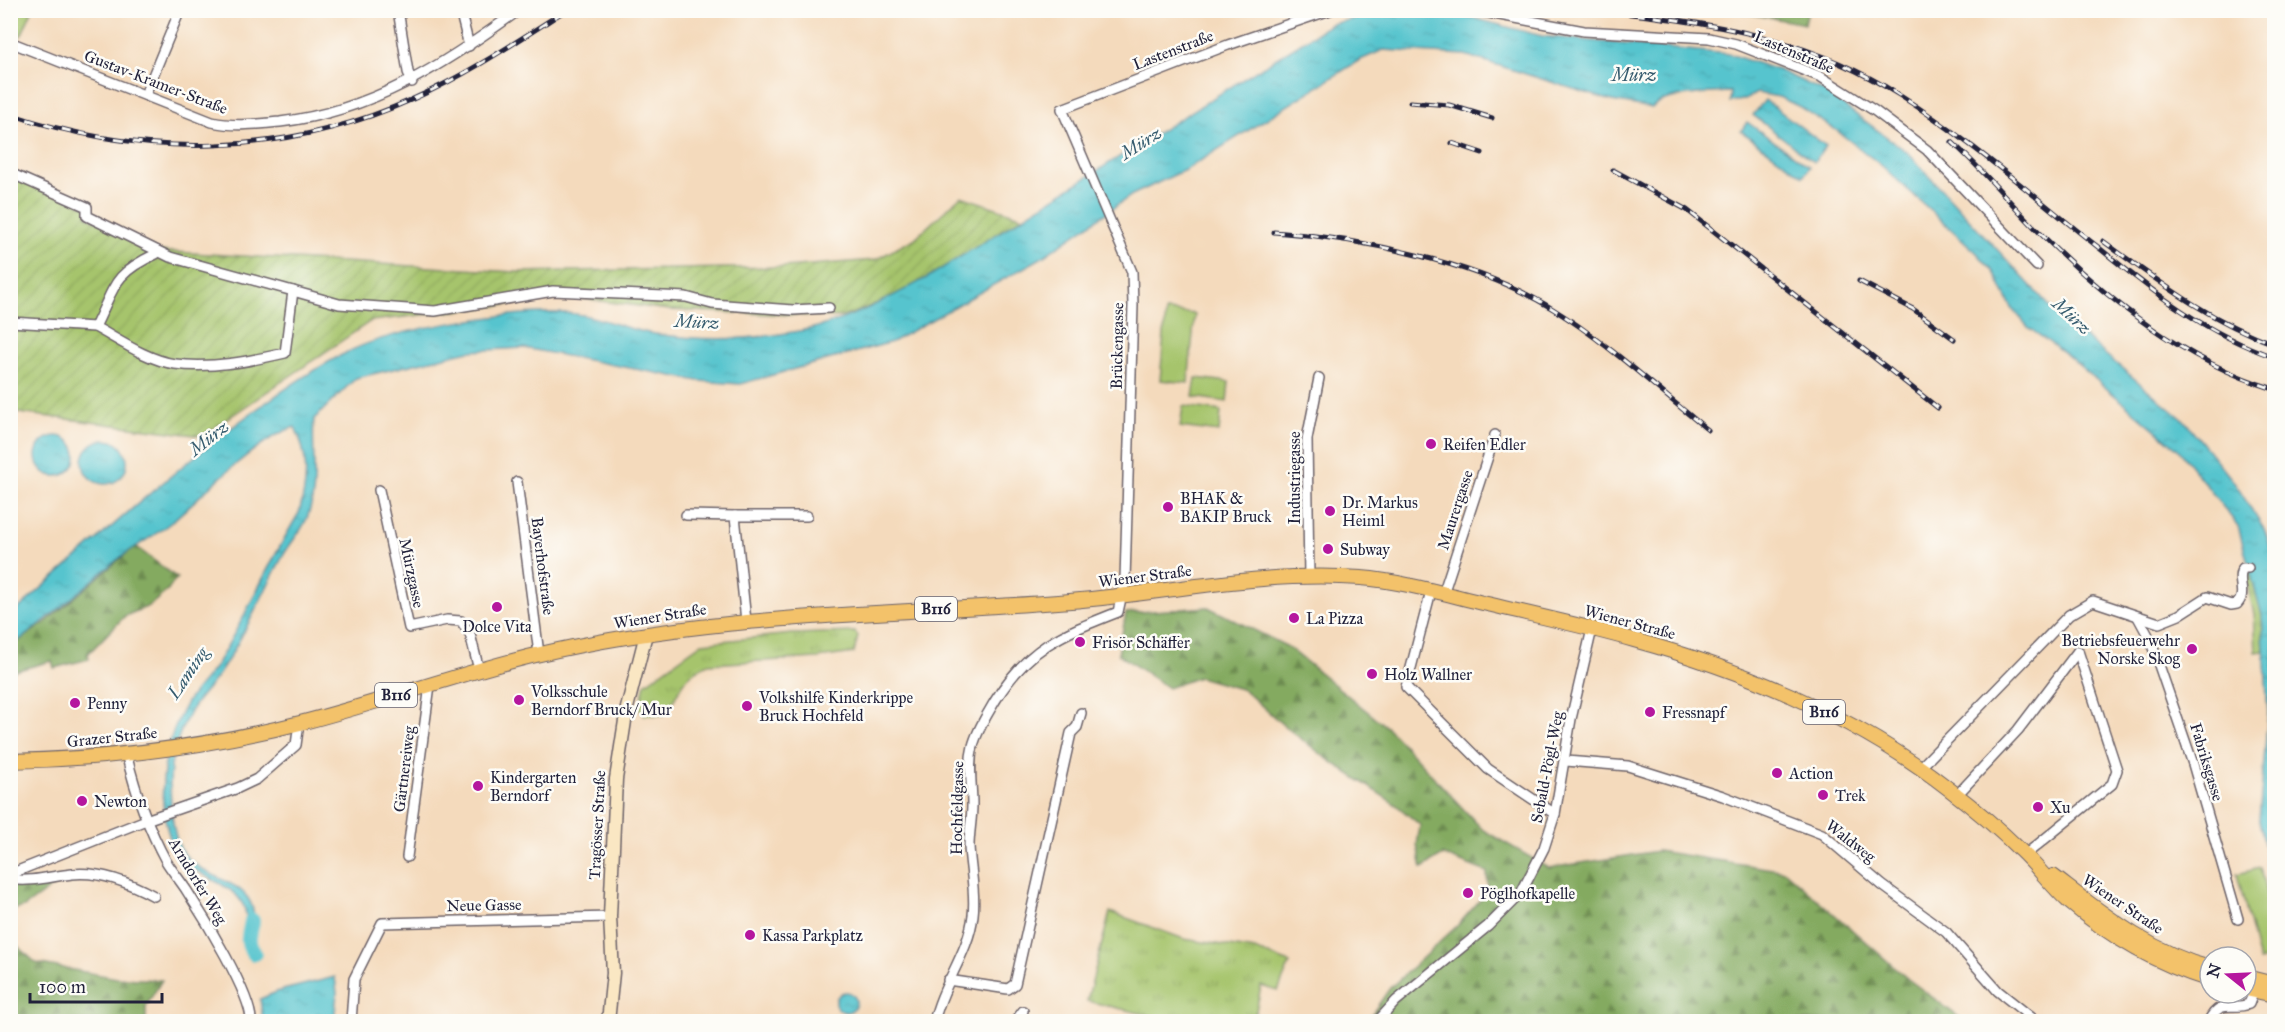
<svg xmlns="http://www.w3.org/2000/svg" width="2285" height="1032" viewBox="0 0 2285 1032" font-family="'IM FELL Great Primer',serif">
<defs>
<pattern id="grass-tufts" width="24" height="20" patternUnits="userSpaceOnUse" patternTransform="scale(1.5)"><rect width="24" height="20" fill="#a6c46c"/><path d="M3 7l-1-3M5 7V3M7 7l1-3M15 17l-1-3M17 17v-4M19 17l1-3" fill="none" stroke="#8fa85e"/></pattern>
<pattern id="forest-firs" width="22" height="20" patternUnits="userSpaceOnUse" patternTransform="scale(1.5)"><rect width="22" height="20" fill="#84aa60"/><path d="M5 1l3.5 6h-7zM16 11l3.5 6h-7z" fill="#6c8a50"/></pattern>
<pattern id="garden-furrows" width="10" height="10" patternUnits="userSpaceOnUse" patternTransform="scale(1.5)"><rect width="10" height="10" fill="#a6c46c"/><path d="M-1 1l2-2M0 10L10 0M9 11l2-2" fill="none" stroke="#8fa85e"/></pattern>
<pattern id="water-ripples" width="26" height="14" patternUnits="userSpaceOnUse" patternTransform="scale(1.5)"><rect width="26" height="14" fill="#57c4ce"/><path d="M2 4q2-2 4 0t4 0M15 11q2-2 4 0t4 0" fill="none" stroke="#4ba8b2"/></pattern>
</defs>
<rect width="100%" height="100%" fill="#fdfcf7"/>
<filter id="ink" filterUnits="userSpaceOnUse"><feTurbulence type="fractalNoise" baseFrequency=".0167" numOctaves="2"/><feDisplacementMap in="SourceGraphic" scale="12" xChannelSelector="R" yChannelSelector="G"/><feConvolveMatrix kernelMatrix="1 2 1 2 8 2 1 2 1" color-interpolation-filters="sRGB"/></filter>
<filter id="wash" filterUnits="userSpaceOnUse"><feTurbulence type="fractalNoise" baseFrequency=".008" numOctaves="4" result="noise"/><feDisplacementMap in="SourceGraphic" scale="24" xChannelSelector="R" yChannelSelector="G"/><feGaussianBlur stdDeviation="1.35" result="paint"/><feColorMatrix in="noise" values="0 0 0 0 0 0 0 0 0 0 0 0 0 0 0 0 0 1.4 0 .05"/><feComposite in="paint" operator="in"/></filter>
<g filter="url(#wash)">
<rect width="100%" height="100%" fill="#f4dabc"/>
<g fill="url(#grass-tufts)" stroke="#647354" stroke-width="1.5">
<polygon points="2251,571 2262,615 2264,651 2256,652 2254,614 2244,572"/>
<path d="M855 632 858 636 854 653 818 658 708 664C676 679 683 691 664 715H644L639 708 645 684 702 643 792 634Z"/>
<polygon points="1110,912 1184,939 1255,950 1290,963 1278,991 1261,986 1254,1021 1174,1021 1087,1001"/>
</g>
<g fill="url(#forest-firs)" stroke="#53664e" stroke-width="1.5">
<polygon points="1732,11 1808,11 1805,24"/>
<polygon points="135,546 177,578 166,592 149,606 125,616 88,654 89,659 54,668 52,661 11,672 11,646 46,622"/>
<polygon points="1208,607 1288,647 1389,729 1483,830 1549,868 1658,851 1785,871 1908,979 1964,1021 1367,1021 1390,988 1458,925 1488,891 1487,872 1443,855 1422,868 1417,845 1420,825 1395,804 1330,761 1283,725 1244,690 1199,677 1168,688 1118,654 1126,613"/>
<polygon points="63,879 24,907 11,910 11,885"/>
<polygon points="11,940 36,963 117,978 162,980 146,1006 146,1021 11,1021"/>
</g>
<path fill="url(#garden-furrows)" stroke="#647354" stroke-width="1.5" d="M10 173 87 207V216L157 251 516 272 784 267 875 260 914 239 961 196 1023 217C965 254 908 295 842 317L669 310 570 297 371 321 202 436 11 412Z"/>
<g fill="#a6c46c" stroke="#647354" stroke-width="1.5">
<polygon points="10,11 32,11 21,36 11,32"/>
<polygon points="1166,311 1195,314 1188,383 1160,380"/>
<polygon points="1196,378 1229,382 1227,402 1193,397"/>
<polygon points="1183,406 1221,411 1219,432 1180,427"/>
<polygon points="2260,868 2274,924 2274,957 2259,961 2237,874"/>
</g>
<g fill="url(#water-ripples)" stroke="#3c7384" stroke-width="1.5">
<path d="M1393 10 1469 17 1542 36 1729 54 1778 70 1825 92 1906 151 2057 314 2185 421 2234 482 2264 529 2274 557V888L2259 820 2268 713 2262 615 2238 526 2178 449 2067 355 2029 328 2012 308 1994 272 1977 253 1882 166 1836 130 1800 107 1779 97 1757 93 1743 100 1730 102 1731 92C1714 93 1661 94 1652 108L1612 101 1465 55 1383 50 1358 61 1187 169 1132 195 1041 258 892 342 740 384 699 381 524 348 469 351 356 378 314 419C311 452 320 485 307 518 302 531 290 543 283 556 263 593 246 632 223 668 215 682 202 693 193 707 183 723 173 748 171 767 169 787 171 835 182 851 208 888 270 875 250 942L244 940C261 873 188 890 171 841 155 797 163 744 186 704 193 691 205 680 214 668 223 655 231 639 239 625 259 587 277 549 299 513 308 481 309 457 295 427 257 438 201 497 169 524 153 537 134 547 117 560 81 589 49 620 11 646L10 616C87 549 161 480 243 419 278 394 313 368 352 350 400 327 512 311 565 313 596 314 625 330 655 334 702 341 753 340 799 331 843 324 889 298 928 277L1331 24Z"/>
<polygon points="1765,100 1826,146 1814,162 1753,115"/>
<polygon points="1747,122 1810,167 1803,176 1741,131"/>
<circle cx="56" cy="456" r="20"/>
<circle cx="105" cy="462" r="22"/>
<polygon points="335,977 337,993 334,1021 263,1021 260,999 279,991"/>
<circle cx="846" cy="1002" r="10"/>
</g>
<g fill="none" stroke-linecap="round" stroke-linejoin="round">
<path stroke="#57c4ce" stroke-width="16" d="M252 921C250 934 245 943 254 953"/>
</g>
</g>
<g filter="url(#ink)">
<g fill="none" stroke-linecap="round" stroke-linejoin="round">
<defs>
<g id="street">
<polyline points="398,10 408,72 412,82"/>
<polyline points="460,10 469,46"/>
<polyline points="1473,10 1584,31 1709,38 1736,44 1821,77 1875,111 1927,150 2037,266"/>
<path d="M10 42 212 122C235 127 257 124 280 122 373 111 445 64 519 10"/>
<polyline points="145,95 180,10"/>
<path d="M10 173 87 207V216L170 257 293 291 285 353C250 361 211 369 175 364 147 360 119 340 95 327"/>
<polyline points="293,291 339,304 435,311 553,291 686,297 712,304 793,310 829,308"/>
<path d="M10 322 95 327C115 287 112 274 156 254L157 251"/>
<polyline points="517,482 539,654"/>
<polyline points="379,490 409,628 447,620 461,621 470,634 479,670"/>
<polyline points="686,515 735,516 746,621"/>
<polyline points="735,516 807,516"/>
<polyline points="1309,578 1307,439 1319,378"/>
<polyline points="1431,591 1406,687 1488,769 1555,814"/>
<polyline points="1443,594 1495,435"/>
<polyline points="2138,617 2150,639 2193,764 2238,919"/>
<path d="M126 753C135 791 147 826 166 861 172 871 180 880 187 891 202 914 253 997 251 1022"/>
<polyline points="1566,761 1628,766 1723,796 1822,834 1882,885 1946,932 1998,991 2037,1022"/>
<path d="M1920 768 2069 615 2093 601 2159 623 2179 615 2207 597 2231 605 2237 604C2248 593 2235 579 2243 568H2248"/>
<polyline points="1957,795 2018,730 2078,651"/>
<polyline points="2025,855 2112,784 2117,770 2078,651"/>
<polyline points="407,857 430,685"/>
<polyline points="10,874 146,820 238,788 257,779 296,745 299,723"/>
<path d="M10 879C30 883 52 876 72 874 100 871 130 883 154 896"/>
<polyline points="948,980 1008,989 1015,984 1071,733 1077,727 1081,713"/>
<polyline points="351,1022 354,979 382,923 610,917"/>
<path d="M934 1022C942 984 969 953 973 915 976 892 970 869 969 846 969 833 972 819 972 805 972 785 968 765 973 746 977 730 987 715 995 701 1028 647 1062 634 1118 612L1125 580 1133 305 1132 272 1062 109 1228 45 1330 10"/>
<polyline points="1015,1022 1023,1011"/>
<polyline points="1377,1022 1396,1001 1488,926 1521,893 1544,848 1555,814 1571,719 1592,629"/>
<path d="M2208 1022C2221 997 2231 1011 2249 1004L2255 988"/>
</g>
<polyline id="secondary" points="608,1022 613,973 610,917 616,779 627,708 646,634"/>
<g id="primary">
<path d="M10 761C107 759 206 747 300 723 379 703 456 674 536 655 708 614 883 615 1058 602 1158 595 1260 570 1361 578 1399 581 1438 592 1475 601 1528 614 1582 625 1634 640 1746 671 1857 717 1949 789 1974 808 1998 828 2020 850 2037 866 2051 885 2068 901 2110 937 2157 964 2210 980"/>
<path d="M2053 876C2102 913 2149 952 2210 968"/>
<polyline points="2246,977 2274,984"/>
<polyline points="2246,989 2274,995"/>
</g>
</defs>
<use href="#street" stroke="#6c6268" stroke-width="12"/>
<use href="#secondary" stroke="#6c6268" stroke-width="15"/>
<use href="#primary" stroke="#6c6268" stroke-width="16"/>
<use href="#street" stroke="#fff" stroke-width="9"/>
<use href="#secondary" stroke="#fae7c3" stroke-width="12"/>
<use href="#primary" stroke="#f3c26a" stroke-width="14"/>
<defs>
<g id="rail">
<path d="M1600 10C1708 23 1805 35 1899 95 1969 139 2033 196 2098 247 2153 292 2206 334 2274 357"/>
<polyline points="1410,102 1449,105 1492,118"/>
<path d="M10 114C143 159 284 157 413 99 467 75 516 42 566 10"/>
<path d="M1952 142C1984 171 2011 204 2041 234 2108 300 2183 361 2274 389"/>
<polyline points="1452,143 1482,153"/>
<polyline points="1613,170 1687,210 1938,408"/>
<path d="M1274 232C1361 238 1479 263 1553 309 1608 343 1657 389 1708 430"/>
<path d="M2103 241C2158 281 2210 321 2274 344"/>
<polyline points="1859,281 1913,309 1954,339"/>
</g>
</defs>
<use href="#rail" stroke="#22223b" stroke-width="5"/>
<use href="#rail" stroke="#fdfcf7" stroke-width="3" stroke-dasharray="9" stroke-linecap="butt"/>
</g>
</g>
<g fill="#b5179e" stroke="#fdfcf7" stroke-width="2">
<circle cx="1431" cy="444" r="6"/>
<circle cx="1168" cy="507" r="6"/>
<circle cx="1330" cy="511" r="6"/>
<circle cx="1328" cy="549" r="6"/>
<circle cx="497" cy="607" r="6"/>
<circle cx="1294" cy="618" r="6"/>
<circle cx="1080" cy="642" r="6"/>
<circle cx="2192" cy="649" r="6"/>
<circle cx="1372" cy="674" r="6"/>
<circle cx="519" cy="700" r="6"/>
<circle cx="75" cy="703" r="6"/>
<circle cx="747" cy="706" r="6"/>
<circle cx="1650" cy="712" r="6"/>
<circle cx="1777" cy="773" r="6"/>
<circle cx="478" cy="786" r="6"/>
<circle cx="1823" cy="795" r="6"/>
<circle cx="82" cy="801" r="6"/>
<circle cx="2038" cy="807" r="6"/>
<circle cx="1468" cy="893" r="6"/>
<circle cx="750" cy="935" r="6"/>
</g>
<g text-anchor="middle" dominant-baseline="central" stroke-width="5" stroke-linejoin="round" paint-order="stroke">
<g fill="#fdfcf7" stroke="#646373" stroke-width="1.5">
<rect x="915" y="597" width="42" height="24" rx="4.5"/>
<rect x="375" y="683" width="42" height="24" rx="4.5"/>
<rect x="1803" y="700" width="42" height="24" rx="4.5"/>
</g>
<g font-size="15" font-weight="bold" fill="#22223b">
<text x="936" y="609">B116</text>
<text x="396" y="695">B116</text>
<text x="1824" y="712">B116</text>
</g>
<g font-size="16" fill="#22223b" stroke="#fdfcf7">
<text transform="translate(1173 50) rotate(-21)">Lastenstraße</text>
<text transform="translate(1794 52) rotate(23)">Lastenstraße</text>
<text transform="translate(156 82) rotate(21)">Gustav-Kramer-Straße</text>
<text transform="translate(1117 346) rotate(-89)">Brückengasse</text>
<text transform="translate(1294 478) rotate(-90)">Industriegasse</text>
<text transform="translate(1455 510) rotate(-72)">Maurergasse</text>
<text transform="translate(543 566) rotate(83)">Bayerhofstraße</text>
<text transform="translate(412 573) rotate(78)">Mürzgasse</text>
<text transform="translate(1145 576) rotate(-7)">Wiener Straße</text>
<text transform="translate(660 616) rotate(-9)">Wiener Straße</text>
<text transform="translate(1630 622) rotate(15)">Wiener Straße</text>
<text transform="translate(112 737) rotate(-6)">Grazer Straße</text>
<text transform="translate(2207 762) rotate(73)">Fabriksgasse</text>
<text transform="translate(1547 767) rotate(-79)">Sebald-Pögl-Weg</text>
<text transform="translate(404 769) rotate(-83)">Gärtnereiweg</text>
<text transform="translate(957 808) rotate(-89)">Hochfeldgasse</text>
<text transform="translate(597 825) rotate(-87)">Tragösser Straße</text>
<text transform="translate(1851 841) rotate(38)">Waldweg</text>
<text transform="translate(198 881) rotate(59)">Arndorfer Weg</text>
<text transform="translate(2123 904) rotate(34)">Wiener Straße</text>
<text transform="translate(484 905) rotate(-1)">Neue Gasse</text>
</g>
<g font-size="16" fill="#22223b" stroke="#fdfcf7" text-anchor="start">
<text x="1443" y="444">Reifen Edler</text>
<text x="1180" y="498">BHAK &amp;<tspan x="1180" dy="18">BAKIP Bruck</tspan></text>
<text x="1342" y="502">Dr. Markus<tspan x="1342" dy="18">Heiml</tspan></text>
<text x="1340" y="549">Subway</text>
<text x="1306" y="618">La Pizza</text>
<text x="497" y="626" text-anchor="middle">Dolce Vita</text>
<text x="2180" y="640" text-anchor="end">Betriebsfeuerwehr<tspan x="2180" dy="18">Norske Skog</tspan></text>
<text x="1092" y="642">Frisör Schäffer</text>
<text x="1384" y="674">Holz Wallner</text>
<text x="531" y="691">Volksschule<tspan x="531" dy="18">Berndorf Bruck/ Mur</tspan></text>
<text x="759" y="697">Volkshilfe Kinderkrippe<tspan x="759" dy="18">Bruck Hochfeld</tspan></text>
<text x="87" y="703">Penny</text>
<text x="1662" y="712">Fressnapf</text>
<text x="1789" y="773">Action</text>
<text x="490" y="777">Kindergarten<tspan x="490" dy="18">Berndorf</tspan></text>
<text x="1835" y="795">Trek</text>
<text x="94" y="801">Newton</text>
<text x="2050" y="807">Xu</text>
<text x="1480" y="893">Pöglhofkapelle</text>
<text x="762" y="935">Kassa Parkplatz</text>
</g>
<g font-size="18" font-style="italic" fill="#355b6e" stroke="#fdfcf7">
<text x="1634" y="75">Mürz</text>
<text transform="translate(1141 143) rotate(-32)">Mürz</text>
<text transform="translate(2072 316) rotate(43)">Mürz</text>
<text transform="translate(697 322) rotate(3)">Mürz</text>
<text transform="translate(209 438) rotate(-38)">Mürz</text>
<text transform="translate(188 673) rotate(-56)">Laming</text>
</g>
</g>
<rect width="2285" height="1032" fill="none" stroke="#fdfcf7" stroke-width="36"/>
<g transform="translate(2228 975) rotate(288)"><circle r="28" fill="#fdfcf7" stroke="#a5a5ac" stroke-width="1.5"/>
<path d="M0-4.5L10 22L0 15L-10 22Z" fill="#b5179e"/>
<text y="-9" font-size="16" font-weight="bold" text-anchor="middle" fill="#22223b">N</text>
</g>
<path d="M30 993v9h132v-9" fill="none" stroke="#22223b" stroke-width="3"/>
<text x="39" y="993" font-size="18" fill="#22223b" stroke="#fdfcf7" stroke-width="4.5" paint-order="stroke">100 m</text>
</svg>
